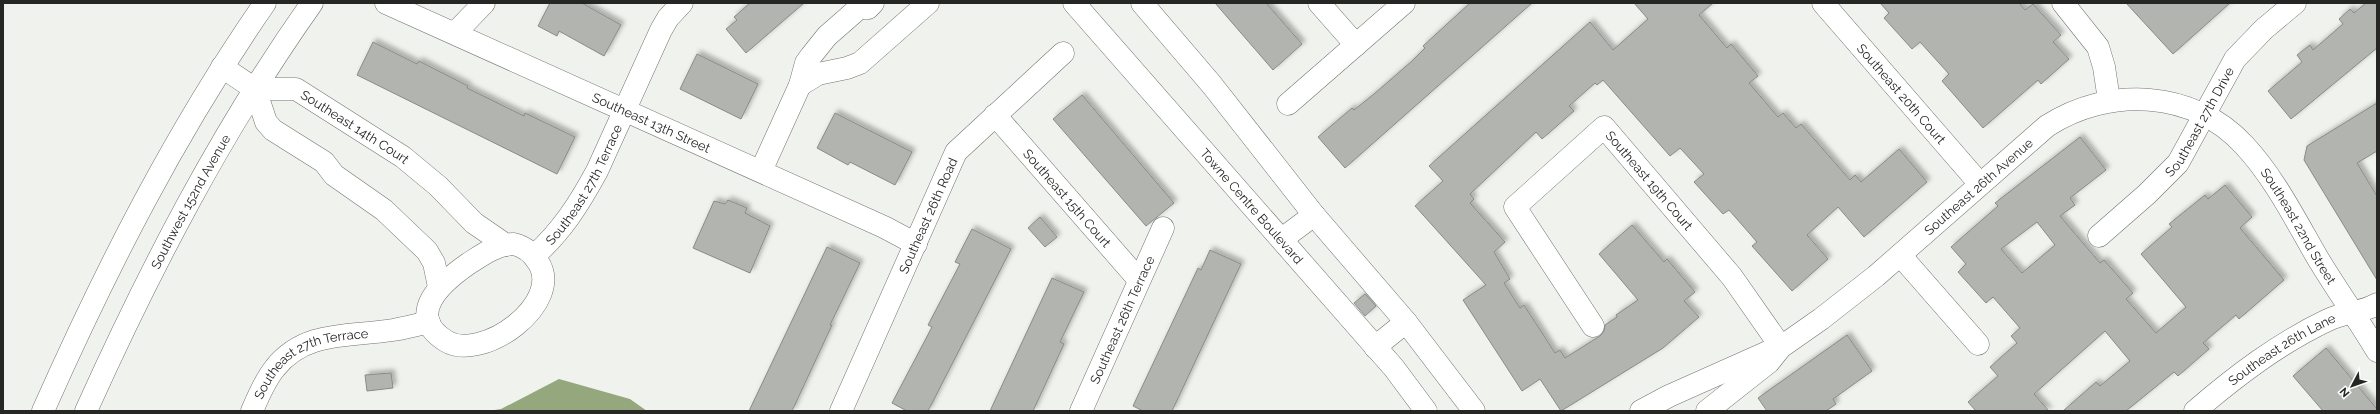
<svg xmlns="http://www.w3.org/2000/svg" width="2380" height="414" viewBox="0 0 2380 414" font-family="Raleway,sans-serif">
<defs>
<filter id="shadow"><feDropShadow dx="3.5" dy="-3.5" stdDeviation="2" flood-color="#0004"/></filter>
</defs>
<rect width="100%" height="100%" fill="#f0f2ed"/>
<polygon fill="#95a87d" points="559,379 630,399 647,411 488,411 501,409"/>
<g fill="#b2b4b0" stroke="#898b87" fill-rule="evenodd" filter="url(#shadow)">
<polygon points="550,3 582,3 621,25 604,56 559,31 557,36 538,26"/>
<polygon points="750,3 804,3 746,53 726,29 737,20 734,17"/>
<polygon points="1215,3 1266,3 1302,44 1273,70"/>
<polygon points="1470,3 1532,3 1345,168 1318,137 1352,108 1354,110 1374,94 1412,61 1425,48 1423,46"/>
<polygon points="1634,3 1713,3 1699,15 1727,48 1731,44 1758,76 1749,83 1778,117 1783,113 1796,128 1801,124 1850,180 1855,175 1861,182 1899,149 1927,182 1864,237 1838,207 1807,235 1828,259 1792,291 1752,246 1757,242 1729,210 1723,214 1694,182 1704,174 1680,148 1670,156 1603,80 1597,85 1595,83 1569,106 1574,111 1542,139 1536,132 1470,194 1474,199 1470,203 1505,242 1494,252 1510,279 1504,283 1520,308 1524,305 1555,353 1560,350 1565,358 1600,336 1604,331 1605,325 1617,317 1616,315 1638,300 1599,254 1632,225 1664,262 1667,259 1695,292 1684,301 1699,317 1663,348 1561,411 1540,379 1522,391 1463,300 1486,285 1415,206 1443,181 1429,166 1590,22 1613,50 1648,19"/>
<polygon points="1880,3 2019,3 2025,10 2033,4 2061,35 2053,42 2069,59 2041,84 2038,80 1983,128 1942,81 1949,74 1920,42 1912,49 1884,18 1889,13"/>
<polygon points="2126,3 2230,3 2173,54"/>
<polygon points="2366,3 2377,3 2377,48 2291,119 2268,91 2302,62 2297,55 2310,45 2313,50 2343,24 2339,19 2350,9 2354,13"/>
<polygon points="373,42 417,64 419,61 468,86 467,88 524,116 525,113 575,137 557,174 357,75"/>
<polygon points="697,54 758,84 741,119 680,89"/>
<polygon points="1082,95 1174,203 1146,226 1053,119"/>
<polygon points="2377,103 2377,151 2357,163 2377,196 2377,280 2304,160 2307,146"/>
<polygon points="835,113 912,152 895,185 850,162 848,165 817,148"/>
<path d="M2080 137 2106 170 2070 198 2075 205 2060 216 2100 263 2104 260 2133 293 2126 299 2156 333 2186 307 2141 254 2172 227 2169 224 2205 195 2208 199 2225 185 2252 217 2240 228 2284 280 2239 319 2236 315 2203 343 2209 349 2178 376 2174 372 2126 411H2063L2096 382 2100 386 2130 361 2105 331 2034 394 2049 411H1976L1968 402 1998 376 1990 367 2017 343 2011 336 2020 328 1993 297 1986 303 1958 272 1966 264 1951 247 1998 206 1995 203ZM2037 222 2055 245 2022 273 2001 249Z"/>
<polygon points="728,200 747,208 745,213 770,226 750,273 693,248 714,201 725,204"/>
<polygon points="1040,217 1057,237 1045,247 1028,228"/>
<polygon points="972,229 1011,249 928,411 907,411 892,403 932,327 928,325 960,264 955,262"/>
<polygon points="827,247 860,263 830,325 832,325 792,411 749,411"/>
<polygon points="1210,250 1241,264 1172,411 1143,411 1133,406 1198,268 1201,270"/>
<polygon points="1052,278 1084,292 1060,342 1064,344 1033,411 990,411"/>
<polygon points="1365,294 1376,306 1365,316 1354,303"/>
<polygon points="1847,335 1872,371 1833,399 1836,404 1826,411 1767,411 1758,398"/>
<polygon points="2326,348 2377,409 2377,411 2323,411 2293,376"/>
<polygon points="391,373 393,388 367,391 365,375"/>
</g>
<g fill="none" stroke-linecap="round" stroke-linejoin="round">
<defs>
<g id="street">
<path id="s1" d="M386 3 884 227 916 244"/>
<polyline points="1319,3 1356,45"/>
<path id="s2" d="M1823 3 1980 184"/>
<polyline points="2063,3 2098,47 2104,67 2109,100"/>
<polyline points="455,33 484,3"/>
<polyline points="222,67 255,89"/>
<polyline points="800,85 818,74 847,68 860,63 928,3"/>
<path id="s3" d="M255 89H296L403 157 438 186 474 223 506 245"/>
<polyline points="255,89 266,122 273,130 324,162 334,175 384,210 427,251 434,263 439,287"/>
<polyline points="1288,104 1404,3"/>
<path id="s4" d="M995 115 1139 280"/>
<polyline points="761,171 800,85 806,63 811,56 827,36 859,8 868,8 873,3"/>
<path id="s5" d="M2099 236 2147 194 2178 163 2235 59 2264 29 2295 3"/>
<path d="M514 244C525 247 532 252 538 262 565 303 482 363 446 341 404 315 442 282 468 264 482 255 497 244 514 244Z"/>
<polyline points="1900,255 1978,344"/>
<path id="s6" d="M534 256C562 231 579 204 597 171L661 30 668 18 682 3"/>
<path id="s7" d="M1593 326 1515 207 1604 127 1732 277 1781 347"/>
<path id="s8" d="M252 411C258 397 265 380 275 368 305 330 350 337 393 330 405 328 417 325 429 322"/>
<path id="s9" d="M841 411 956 152 1063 53"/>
<path id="s10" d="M1081 411 1163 228"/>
<polyline points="1641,411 1669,396 1770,351"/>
<path id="s11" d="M1707 411 1769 362 1781 347 1821 319 1876 276 2047 126C2109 86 2193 90 2244 145 2274 177 2295 219 2317 257 2336 289 2358 319 2377 351"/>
<path id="s12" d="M2195 411C2236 376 2279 343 2328 320 2343 312 2363 313 2377 304"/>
</g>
<g id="secondary">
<path id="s13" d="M1074 3 1394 368 1426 411"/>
<polyline points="1142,3 1212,85 1314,215 1406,322 1474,411"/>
<polyline points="1282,239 1314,215"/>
<polyline points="1375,347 1406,322"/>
<path d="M43 411C106 269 176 131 265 3"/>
<path id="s14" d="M86 411C150 269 222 130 312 3"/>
</g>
</defs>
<use href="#street" stroke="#727471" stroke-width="23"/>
<use href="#secondary" stroke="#727471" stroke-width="23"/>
<use href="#street" stroke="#fff" stroke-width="22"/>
<use href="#secondary" stroke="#fff" stroke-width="22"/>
</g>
<g text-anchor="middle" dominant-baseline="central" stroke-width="3.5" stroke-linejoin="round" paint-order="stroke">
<g font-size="13" fill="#262725" stroke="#fdfffb">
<text stroke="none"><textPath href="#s2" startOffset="120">Southeast 20th Court</textPath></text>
<text stroke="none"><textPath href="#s5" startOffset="154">Southeast 27th Drive</textPath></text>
<text stroke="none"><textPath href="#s1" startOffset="291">Southeast 13th Street</textPath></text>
<text stroke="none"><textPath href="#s3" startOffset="111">Southeast 14th Court</textPath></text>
<text stroke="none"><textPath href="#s7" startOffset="332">Southeast 19th Court</textPath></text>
<text stroke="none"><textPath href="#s6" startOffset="88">Southeast 27th Terrace</textPath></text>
<text stroke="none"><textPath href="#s11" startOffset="353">Southeast 26th Avenue</textPath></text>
<text stroke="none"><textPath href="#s4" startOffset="110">Southeast 15th Court</textPath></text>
<text stroke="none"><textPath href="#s14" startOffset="234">Southwest 152nd Avenue</textPath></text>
<text stroke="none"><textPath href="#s13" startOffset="270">Towne Centre Boulevard</textPath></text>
<text stroke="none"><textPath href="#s9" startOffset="214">Southeast 26th Road</textPath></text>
<text stroke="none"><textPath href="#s11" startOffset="757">Southeast 22nd Street</textPath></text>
<text stroke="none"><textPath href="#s10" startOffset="100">Southeast 26th Terrace</textPath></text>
<text stroke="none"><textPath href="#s12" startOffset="107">Southeast 26th Lane</textPath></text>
<text stroke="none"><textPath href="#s8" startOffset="83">Southeast 27th Terrace</textPath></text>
</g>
</g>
<rect width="2380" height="414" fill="none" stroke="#262725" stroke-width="8"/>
<g transform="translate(2352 386) rotate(229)" stroke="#fdfffb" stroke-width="3" paint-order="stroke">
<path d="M0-3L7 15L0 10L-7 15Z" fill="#262725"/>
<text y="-6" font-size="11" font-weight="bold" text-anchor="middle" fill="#262725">N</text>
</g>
</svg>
